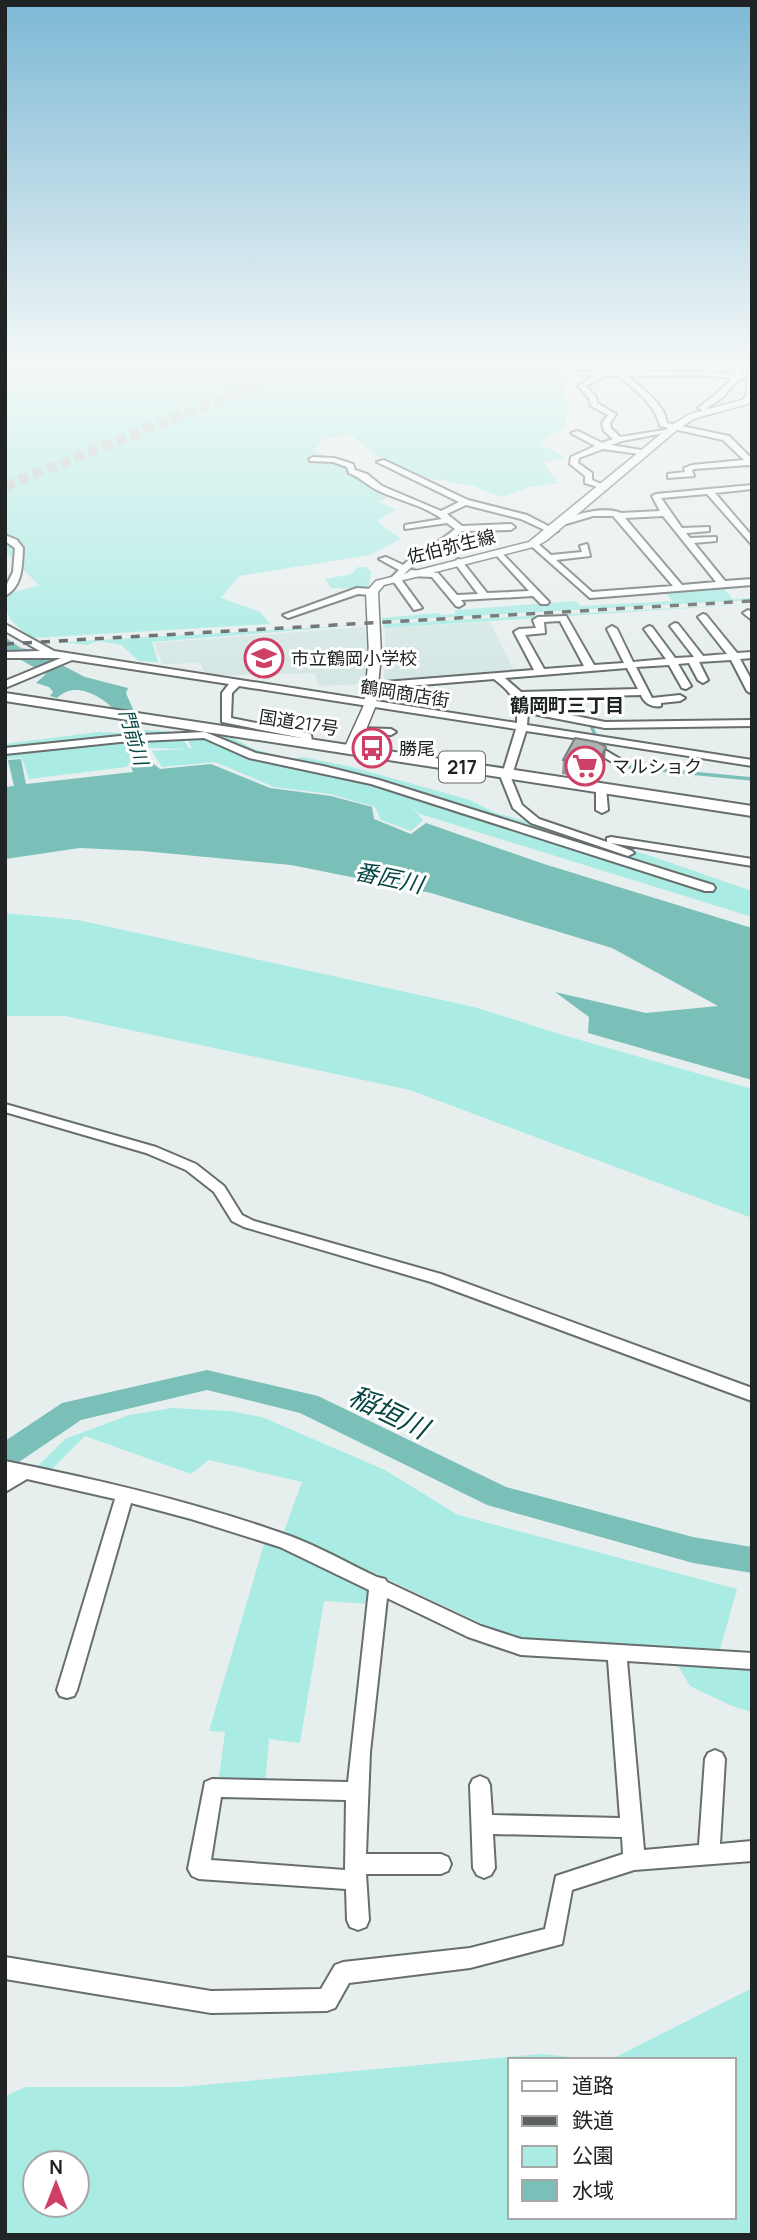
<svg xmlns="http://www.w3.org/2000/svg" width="757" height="2240" viewBox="0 0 757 2240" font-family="Manrope,'Noto Sans JP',sans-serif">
<rect width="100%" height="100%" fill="#e7efee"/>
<g fill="#d5e7e5">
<polygon points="490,622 515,673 384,682 385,628"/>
<polygon points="364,627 369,654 367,684 319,686 315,673 206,676 200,663 162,664 154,643"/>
</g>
<g fill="#aaebe4" fill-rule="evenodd">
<path d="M5 361H562L568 414 564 428 539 443 567 458 543 462 559 483 530 487 501 497 473 486 418 476 376 456 351 435 323 439 315 450 390 495 379 502 396 509 377 521 401 539 370 555 239 576 221 598 260 612 270 624 33 638C14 625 5 619 5 595L39 585 5 552Z"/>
<polygon points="358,567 366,567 371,572 369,586 358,589 331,588 325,579 352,574"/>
<polygon points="721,585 733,599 752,598 752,600 382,621 382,618 438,613 440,615 455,614 455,610 575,601 581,606 672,601 664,590"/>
<polygon points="752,604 384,628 383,624"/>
<polygon points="360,625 152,642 158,662 139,661 121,645 98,641 87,645 63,642"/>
<path d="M143 730C166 732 178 726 189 749L192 748 187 739 204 737 266 764 312 770 249 753 213 735 233 738 254 749 291 759 303 757 352 767 470 800 493 812 648 855 752 891V917L420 814 411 806 423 820 411 831 381 820 375 807 330 794 274 787 215 762 162 767 152 751 186 749 149 748Z"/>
<polygon points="98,732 126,733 133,760 126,767 29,779 22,758 5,759 5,744"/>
<polygon points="5,913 78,920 474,1007 566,1036 752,1089 752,1218 410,1090 65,1016 5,1016"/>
<polygon points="172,1408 230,1411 262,1417 385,1470 458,1515 737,1589 719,1653 548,1644 504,1634 301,1539 283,1534 302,1482 209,1460 191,1474 85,1436 52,1469 38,1466 65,1439 129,1415"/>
<polygon points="264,1544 288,1546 369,1588 369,1604 324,1601 300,1743 269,1739 265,1785 218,1784 225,1732 209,1731"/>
<polygon points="677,1664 752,1668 752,1712 732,1706 690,1686"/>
<path d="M752 1988V2235H5V2096L26 2087H181L541 2054 600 2060H510V2217H734V2060H610ZM35 2163H77V2205H35Z"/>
</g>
<path fill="#7bbfb9" d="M5 637 21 648 33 650 85 677 128 688 126 693C127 696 140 725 143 728L138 729 150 761 160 769 211 764 270 788 331 796 372 807 374 819 411 834 426 823 544 864 752 928V1080L588 1033 589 1017 555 992 646 1013 718 1006 612 948 431 893 291 865 143 851 80 848 5 859V787L14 786 8 760 21 759 26 784 133 772 131 766 136 761C127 731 120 703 87 692 75 688 66 690 57 698L50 696 53 692 49 687 36 683 46 674 5 651Z"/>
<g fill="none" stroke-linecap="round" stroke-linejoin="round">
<g stroke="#7bbfb9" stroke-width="3.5">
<polyline points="591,725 595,735"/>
<polyline points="621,763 629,767 752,779"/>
</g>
<polygon fill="#7bbfb9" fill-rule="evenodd" points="207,1370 318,1396 506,1487 693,1537 752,1547 752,1573 693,1563 487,1505 300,1413 207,1390 81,1420 16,1464 5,1467 5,1441 62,1403"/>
<polyline stroke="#bfc6c6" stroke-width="10" stroke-dasharray="10 5" stroke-linecap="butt" points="5,486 263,382 351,361"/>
<defs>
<g id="minor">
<path d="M614 366 623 372 698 371 734 375 738 368H742L741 375 746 377V379H739L723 397 707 408 714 412 710 414 698 408 717 393 732 378 698 375 627 376C640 387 665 404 667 423L729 436 752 459V466L748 465 694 469 692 470 694 476 668 478V474L685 472 684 468 692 465 744 460 723 440 660 426C656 405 635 390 619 376H604L586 386 596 397 597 403 616 414 610 423 611 428 620 437 671 429 675 431 622 441 611 445 647 451V455L603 449 579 458 578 463 592 473V480L608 487 604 489 585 483V476L570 464 571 457 595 446 571 433 578 431 602 443 613 439 604 431 602 423 608 415 591 406 589 398 578 386 594 376 575 374 579 372H614L611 368Z"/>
<path d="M313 457 334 458 353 464 355 470 367 474 382 486 441 511 459 502 377 462 384 460 468 500 527 515 558 531 551 533 521 519 466 505 447 514 462 526 511 524 515 527 511 530 462 531 445 547 424 555 400 578 422 608 414 610 391 578 399 570 379 559 386 557 403 565C419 550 438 544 455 529L447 523 405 529V525L442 519C423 505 400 501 379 491 368 486 360 477 349 473L347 467 333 462 310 461 309 459Z"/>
<path d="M752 485V489L715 493 752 536V545L707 494 661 498 682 528 709 527V531L686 533 690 538 716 537V541L694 543 725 581 752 579V585L590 598 529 544 536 542 551 555 582 552 580 546 587 544 590 556 556 560 592 592 673 586 613 516H593L566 524 562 521C576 513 606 506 621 513L660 511 652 496 656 494ZM663 516 716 582 682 585 625 518Z"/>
<path d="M5 535 17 540 23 548C22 566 23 586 5 596V588L13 572 15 548 5 541Z"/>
<polygon points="499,550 549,602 547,604 541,604 533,596 461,600 464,604 459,607 456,606 432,577 411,576 407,573 411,570 438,573 457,595 478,594 454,562 458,559 461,560 487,593 529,591 496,555 495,553"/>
<polygon points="357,588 372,589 377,592 372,595 358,594 288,618 283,615"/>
<polygon points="748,610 752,612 752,620 743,613"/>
<path d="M703 614 706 615 737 653 752 652V658L740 659 752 681V694L747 691 731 660 699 662 708 680 703 683 698 680 689 663 678 664 691 686 686 689 682 688 669 665 636 667 652 698 680 695 685 698 680 701 661 703V706C652 708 644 703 641 695L524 698 527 706 605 722 752 720V726L605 728 528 713 527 725 752 760V766L599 742 600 747 625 762V766L621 767 591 750 590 744 593 741 526 731 511 778 522 805 539 819 607 842V838L611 837 752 859V866L611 843 632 851 634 853 628 856 531 823 513 808 501 778 516 729 239 686 232 693 231 718 311 734 312 743 307 746 302 743V738L222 722V693L229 684 72 660 5 688V681L61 658H5V652L40 651 5 631V624L54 651 517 723C518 701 511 692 494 679L372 689 367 686 372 683 534 670 514 632 519 629 536 628 533 620 538 617 566 616 594 665 624 663 607 629 612 626 617 629 633 662 666 659 644 629 649 626 652 627 675 658 694 657 670 626 675 623 678 624 703 656 727 654 698 617ZM560 621 584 666 544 669 525 635 545 633 544 622ZM627 668 638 689 521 692 505 678Z"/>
<polygon points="359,728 391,729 396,732 391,735 355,733 355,729"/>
<polygon points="205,732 256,753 323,766 379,780 713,885 715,888 713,891 705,891 371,784 249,758 204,738 120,742 5,754 5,748 120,736"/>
<polygon points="601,785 606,788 608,810 602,813 596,810 596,788"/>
<polygon points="5,1104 156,1147 196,1164 224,1186 242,1215 254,1221 441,1274 752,1388 752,1401 431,1282 244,1227 232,1221 214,1192 186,1170 146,1153 5,1112"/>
<path d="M5 1461C101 1480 198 1503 290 1536 320 1547 349 1564 377 1577L385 1579 387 1582 481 1626 521 1639 752 1653V1669L627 1661 644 1850 699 1845 705 1759 708 1753 715 1750 722 1753 725 1759 720 1844 752 1841V1861L634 1870 572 1890 562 1944 470 1968 349 1983 335 2008 327 2011 211 2013 5 1979V1957L211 1991 321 1989 335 1965 343 1962 470 1948 545 1929 556 1876 623 1854 622 1837 493 1834 495 1868 491 1875 484 1878 477 1875 473 1868 470 1785 473 1779 480 1776 487 1779 490 1785 492 1815 620 1818 608 1660 521 1655 468 1637 387 1598 370 1752 366 1854H441L448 1857 451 1864 448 1871 441 1874H366L369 1920 366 1927 358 1930 350 1927 347 1920 346 1889 199 1879 192 1876 188 1869 205 1782 212 1779 348 1782 369 1590 280 1547 191 1519 131 1503 77 1690 74 1696 67 1698 60 1696 57 1690 115 1499 27 1479 5 1492ZM221 1797 346 1800 345 1870 211 1860Z"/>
</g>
<polygon id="major" points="752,363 752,400 748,404 696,418 678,429 547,540 537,546 384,585 378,592 381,655 376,705 358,749 356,752 346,752 344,749 364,705 369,655 366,592 376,581 529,542 672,425 690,414 742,400 746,396 748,366"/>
<polygon id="highway" points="5,693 752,806 752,816 5,701"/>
</defs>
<use href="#minor" stroke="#676e6d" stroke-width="4"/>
<use href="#major" stroke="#676e6d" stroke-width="3"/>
<use href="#highway" stroke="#676e6d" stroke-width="4"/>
<use href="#minor" fill="#fff" fill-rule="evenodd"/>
<use href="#major" fill="#fff" fill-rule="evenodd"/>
<use href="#highway" fill="#fff" fill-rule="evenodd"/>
<polyline stroke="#5c6060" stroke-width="3.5" stroke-dasharray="9 9" stroke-linecap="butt" points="5,644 752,601"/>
</g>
<polygon fill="#939b9a" points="563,760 605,761 596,780 562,774"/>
<polygon fill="#787e7d" points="606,747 605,761 596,780 597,765"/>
<polygon fill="#abb4b3" stroke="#787e7d" stroke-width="2" points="575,738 597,742 606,747 597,765 563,760"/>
<linearGradient id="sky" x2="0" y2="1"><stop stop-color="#7cb8d5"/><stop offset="0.54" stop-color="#f4f8f7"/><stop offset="1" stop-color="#f4f8f7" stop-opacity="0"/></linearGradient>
<rect width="757" height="674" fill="url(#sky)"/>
<defs>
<symbol id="school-ring" viewBox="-11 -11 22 22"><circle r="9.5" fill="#fff" stroke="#cf4066" stroke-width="1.5"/><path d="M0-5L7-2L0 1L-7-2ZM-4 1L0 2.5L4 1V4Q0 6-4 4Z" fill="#cf4066"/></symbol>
<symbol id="bus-ring" viewBox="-11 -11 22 22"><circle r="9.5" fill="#fff" stroke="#cf4066" stroke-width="1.5"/><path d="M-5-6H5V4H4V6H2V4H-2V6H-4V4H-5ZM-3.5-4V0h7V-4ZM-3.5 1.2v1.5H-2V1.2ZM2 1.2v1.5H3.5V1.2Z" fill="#cf4066"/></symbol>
<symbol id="supermarket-ring" viewBox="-11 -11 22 22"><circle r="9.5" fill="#fff" stroke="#cf4066" stroke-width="1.5"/><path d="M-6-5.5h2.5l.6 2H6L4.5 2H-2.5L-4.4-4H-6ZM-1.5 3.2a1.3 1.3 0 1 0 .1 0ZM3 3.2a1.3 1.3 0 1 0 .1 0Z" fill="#cf4066"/></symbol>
</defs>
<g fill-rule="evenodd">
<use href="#school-ring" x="242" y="636" width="44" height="44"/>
<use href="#bus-ring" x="350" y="726" width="44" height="44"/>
<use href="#supermarket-ring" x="563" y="744" width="44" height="44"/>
</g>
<g text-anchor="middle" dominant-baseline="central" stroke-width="6" stroke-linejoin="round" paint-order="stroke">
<g font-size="18" fill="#212424" stroke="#fff">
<text transform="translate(451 546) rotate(-14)">佐伯弥生線</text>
<text transform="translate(405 693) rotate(9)">鶴岡商店街</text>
<text transform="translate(299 722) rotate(9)">国道217号</text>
</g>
<g font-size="18" fill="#212424" stroke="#fff" text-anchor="start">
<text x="291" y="658">市立鶴岡小学校</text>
<text x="399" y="748">勝尾</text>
<text x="612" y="766">マルショク</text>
</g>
<g font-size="19" font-weight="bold" fill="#212424" stroke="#fff">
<text x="567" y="705">鶴岡町三丁目</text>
</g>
<g font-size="19" font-style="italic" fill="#064743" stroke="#fff">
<text transform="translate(134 737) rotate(73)">門前川</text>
</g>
<rect fill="#fff" stroke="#646666" stroke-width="2" x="439" y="751.5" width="46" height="31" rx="5"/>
<g font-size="19" font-weight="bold" fill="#212424">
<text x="462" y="767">217</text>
</g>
<g font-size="23" font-style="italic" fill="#064743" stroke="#fff">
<text transform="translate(389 877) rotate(12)">番匠川</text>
</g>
<g font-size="28" font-style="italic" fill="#064743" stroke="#fff">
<text transform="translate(389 1411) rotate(26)">稲垣川</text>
</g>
</g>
<rect width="757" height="2240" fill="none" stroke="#212424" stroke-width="14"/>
<rect x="508" y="2058" width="228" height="161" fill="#ffffff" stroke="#a6a7a7" stroke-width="2"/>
<rect x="522" y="2081" width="35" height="10" fill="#ffffff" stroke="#a6a7a7" stroke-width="2"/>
<text x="572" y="2093" font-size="21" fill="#212424">道路</text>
<rect x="522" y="2116" width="35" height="10" fill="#5c6060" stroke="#a6a7a7" stroke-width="2"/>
<text x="572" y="2128" font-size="21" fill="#212424">鉄道</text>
<rect x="522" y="2146" width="35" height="21" fill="#aaebe4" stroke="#a6a7a7" stroke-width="2"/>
<text x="572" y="2163" font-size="21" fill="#212424">公園</text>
<rect x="522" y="2180" width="35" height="21" fill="#7bbfb9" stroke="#a6a7a7" stroke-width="2"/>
<text x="572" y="2198" font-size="21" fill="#212424">水域</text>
<g transform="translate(56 2184)"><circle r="33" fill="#ffffff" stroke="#a6a7a7" stroke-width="2"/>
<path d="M0-5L12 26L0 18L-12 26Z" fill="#cf4066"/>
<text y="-10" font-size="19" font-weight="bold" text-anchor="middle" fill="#212424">N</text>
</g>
</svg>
